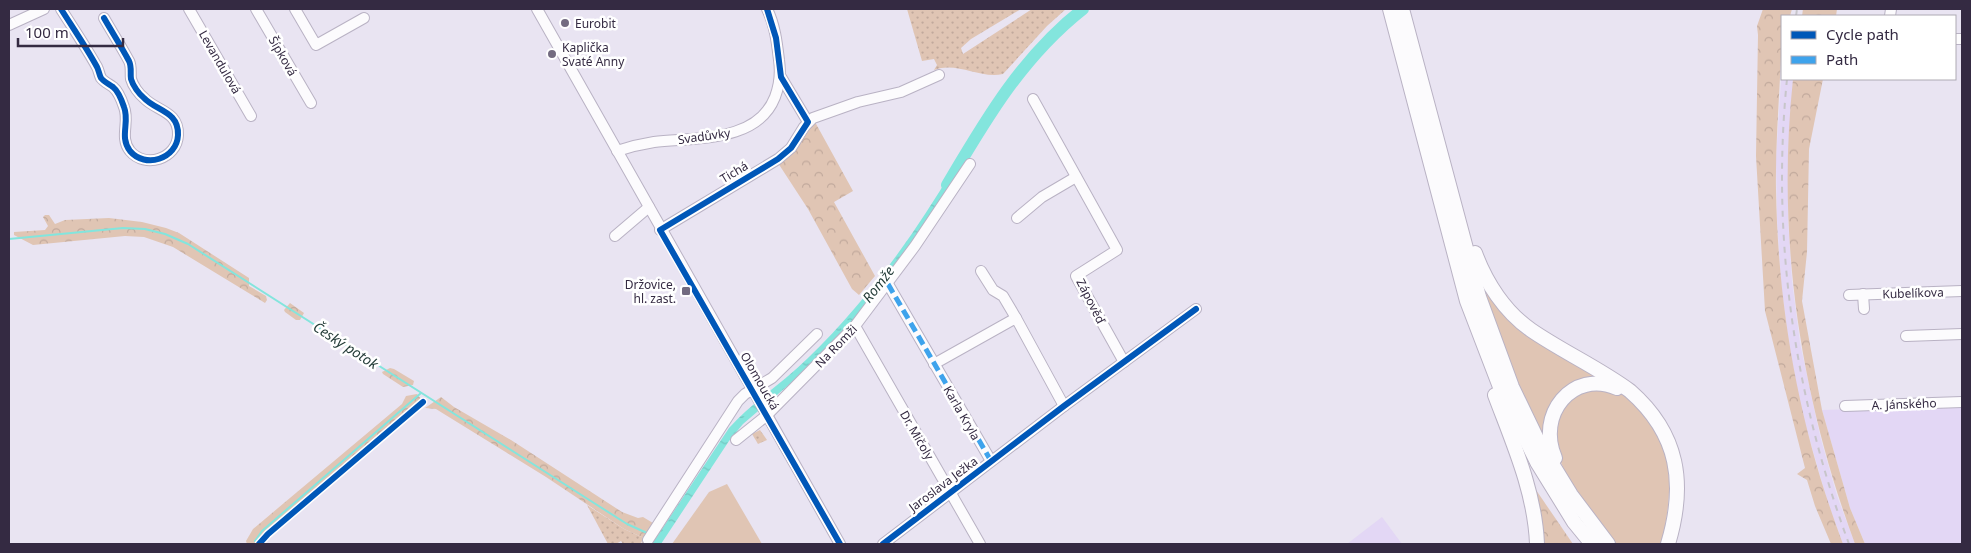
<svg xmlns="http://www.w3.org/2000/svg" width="1971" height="553" viewBox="0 0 1971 553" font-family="'Noto Sans',sans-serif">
<defs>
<pattern id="forest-crowns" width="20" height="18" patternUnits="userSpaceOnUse" patternTransform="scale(1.25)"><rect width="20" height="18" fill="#e0c5b4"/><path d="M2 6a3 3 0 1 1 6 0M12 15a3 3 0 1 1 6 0" fill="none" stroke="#c1a99c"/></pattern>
<pattern id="garden-dots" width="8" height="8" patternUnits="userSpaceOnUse" patternTransform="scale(1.25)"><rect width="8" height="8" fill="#e0c5b4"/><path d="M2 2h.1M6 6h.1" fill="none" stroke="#c1a99c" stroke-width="1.8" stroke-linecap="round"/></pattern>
<pattern id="water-ripples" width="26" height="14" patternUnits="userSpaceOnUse" patternTransform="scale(1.25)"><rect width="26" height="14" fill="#83e5dd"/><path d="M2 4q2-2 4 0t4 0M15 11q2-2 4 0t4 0" fill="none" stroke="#72c5bf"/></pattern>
</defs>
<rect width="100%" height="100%" fill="#e9e4f2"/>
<g fill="#e3d7f5">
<polygon points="1782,65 1782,79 1793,79 1788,159 1788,219 1792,281 1800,343 1820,436 1837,496 1855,544 1843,544 1827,500 1801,409 1789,345 1781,283 1777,219 1776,158"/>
<polygon points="1962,406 1962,544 1865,544 1850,508 1822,410"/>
<polygon points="1382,517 1402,544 1347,544"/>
</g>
<g fill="#e0c5b4">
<polygon points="1481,283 1601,377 1562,393 1545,442 1523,399"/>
<path d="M1588 389C1594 389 1604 387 1610 389 1624 392 1635 404 1643 414 1648 420 1654 426 1657 432 1675 466 1670 508 1661 544H1614C1589 509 1529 444 1568 402 1573 396 1581 393 1588 389Z"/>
<polygon points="727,484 762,544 672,544 709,492"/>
</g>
<g fill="url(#forest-crowns)">
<path d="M1763 9H1792L1790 16H1782C1782 74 1775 132 1776 190 1778 312 1800 430 1843 544H1831L1815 506 1807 480 1797 474 1805 468 1765 311 1756 156 1758 35 1757 26Z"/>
<polygon points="1803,9 1837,9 1836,16 1802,16"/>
<path d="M1793 79H1823L1809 149 1807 252 1802 301 1822 410 1850 508 1865 544H1855C1800 395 1776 237 1793 79Z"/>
<polygon points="815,122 853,191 834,202 875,276 859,295 852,289 808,209 778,163 790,155"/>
<polygon points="45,215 49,215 55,224 65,220 109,218 142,222 166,228 179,233 249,278 249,286 266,296 267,300 265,303 173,247 144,237 125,236 33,245 14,235 14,232 45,230 48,226 43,217"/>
<polygon points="290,303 304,313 300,320 296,320 285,312 284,310"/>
<polygon points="390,368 394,369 414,381 413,385 403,387 383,374 382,372"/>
<polygon points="417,394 421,399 415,405 277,524 256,544 247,544 246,541 253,529 402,404 406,396"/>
<polygon points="441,397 454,407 511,440 622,512 638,518 643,517 663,529 652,544 641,544 644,538 624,529 546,477 444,414 436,409 425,408"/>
<polygon points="1536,490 1573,544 1544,544"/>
</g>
<g fill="url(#garden-dots)">
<path d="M907 9H1021L971 39 961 48 963 54 1032 9H1066L1047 26 1003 74C979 79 957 61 934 70L937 65 934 59 922 61Z"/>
<polygon points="760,430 767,440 758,444 752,434"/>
<polygon points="587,505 624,529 644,538 640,544 623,544 621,541 616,544 608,544"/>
</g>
<path fill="url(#water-ripples)" d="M953 169 960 173 928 223 853 322 804 372 743 424 729 441 661 544H652L729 428C752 402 783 383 808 358 865 303 913 237 953 169Z"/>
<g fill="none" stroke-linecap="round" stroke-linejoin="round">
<g stroke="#83e5dd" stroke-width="2">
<polyline points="9,239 123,228 145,229 165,234 188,244 594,503 627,524 647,533"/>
<polyline points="255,541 262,531 421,393"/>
</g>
<path stroke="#83e5dd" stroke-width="12" d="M947 185C986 119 1022 57 1083 9"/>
<defs>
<g id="minor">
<path d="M61 9C73 28 86 47 97 67 99 71 99 74 101 78 104 82 109 84 113 87 118 91 122 101 124 107 130 122 119 137 130 151 145 169 177 159 178 135 179 111 156 111 144 98 139 94 133 86 131 79 130 73 132 67 129 61 121 46 112 32 104 18"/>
<polyline points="189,9 251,116"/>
<polyline points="256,9 311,103"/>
<polyline points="295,9 316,45 364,18"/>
<polyline points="537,9 840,544"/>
<polyline points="1890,16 1891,9"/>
<polyline points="9,25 44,9"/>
<polyline points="1955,39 1962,39"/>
<polyline points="781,77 808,122"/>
<polyline points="1033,99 1117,250 1076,276 1124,362"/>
<path d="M617 151C629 147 641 144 654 142 695 137 757 143 775 97 780 84 781 74 779 60 777 43 775 25 767 9"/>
<polyline points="1017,218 1042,197 1076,177"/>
<polyline points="660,230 778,159 791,148 804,127 813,118 858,102 901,92 939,75"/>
<polyline points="615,236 649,207"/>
<polyline points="981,271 993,290 1003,296 1016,318"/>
<polyline points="888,284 991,461"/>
<polyline points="1863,294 1864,309"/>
<polyline points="1849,295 1962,291"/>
<polyline points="855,326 980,544"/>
<polyline points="1906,336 1962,334"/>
<polyline points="934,364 1016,318 1064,406"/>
<polyline points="1845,406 1962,402"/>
<polyline points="736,440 766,416 855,326 915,246 970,164"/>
<polyline points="648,540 738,401 745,394 772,378 817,334"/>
<polyline points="883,544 1064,406 1196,309"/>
</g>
<g id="highway">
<polyline points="1390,9 1467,301 1500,387 1537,462 1574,522 1592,544"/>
<polyline points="1402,9 1479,297 1512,387 1538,441 1571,495 1608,544"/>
<path d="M1475 253C1486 283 1505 312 1531 330 1563 352 1599 368 1630 391 1679 434 1686 484 1668 544"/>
<path d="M1495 395C1513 443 1535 492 1537 544"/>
<path d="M1555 458C1536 415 1572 369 1617 388"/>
</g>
</defs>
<use href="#minor" stroke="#b9b2c4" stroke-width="12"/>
<use href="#highway" stroke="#b9b2c4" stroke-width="16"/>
<use href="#minor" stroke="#fcfbfd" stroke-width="10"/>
<use href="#highway" stroke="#fcfbfd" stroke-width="14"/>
<g stroke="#c7c5ca" stroke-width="2" stroke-dasharray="6 6" stroke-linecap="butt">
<polyline points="1796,16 1797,9"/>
<path d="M1787 79C1771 237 1794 395 1849 544"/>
</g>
<polyline stroke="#3ea3ec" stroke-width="5" stroke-dasharray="10 5" stroke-linecap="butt" points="888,284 991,461"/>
<defs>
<g id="cycleway">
<path d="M61 9C73 28 86 47 97 67 99 71 99 74 101 78 104 82 109 84 113 87 118 91 122 101 124 107 130 122 119 137 130 151 145 169 177 159 178 135 179 111 156 111 144 98 139 94 133 86 131 79 130 73 132 67 129 61 121 46 112 32 104 18"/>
<polyline points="767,9 776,38 781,77 808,122 791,148 778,159 660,230 840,544"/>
<polyline points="259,544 268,534 423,402"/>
<polyline points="883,544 1064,406 1196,309"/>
</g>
</defs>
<use href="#cycleway" stroke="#fff" stroke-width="9"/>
<use href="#cycleway" stroke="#0057b8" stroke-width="6"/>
</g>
<g fill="#736b80" stroke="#fff" stroke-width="2">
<circle cx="565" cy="23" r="5"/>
<circle cx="552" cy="54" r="5"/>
<rect x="681" y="286" width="10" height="10" rx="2.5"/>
</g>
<g text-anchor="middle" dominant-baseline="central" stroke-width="5" stroke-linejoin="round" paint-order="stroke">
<g font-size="12" fill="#342a42" stroke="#fff" text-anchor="start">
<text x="575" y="23">Eurobit</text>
<text x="562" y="47">Kaplička<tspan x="562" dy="14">Svaté Anny</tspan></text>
<text x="676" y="284" text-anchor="end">Držovice,<tspan x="676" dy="14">hl. zast.</tspan></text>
</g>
<g font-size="12" fill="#342a42" stroke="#fff">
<text transform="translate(283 56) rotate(60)">Šípková</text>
<text transform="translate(220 62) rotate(60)">Levandulová</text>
<text transform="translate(704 136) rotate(-8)">Svadůvky</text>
<text transform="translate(734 172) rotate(-31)">Tichá</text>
<text transform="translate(1913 293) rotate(-2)">Kubelíkova</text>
<text transform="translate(1091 301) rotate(63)">Zápověď</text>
<text transform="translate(836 346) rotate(-46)">Na Romži</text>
<text transform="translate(760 381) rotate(60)">Olomoucká</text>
<text transform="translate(1904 404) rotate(-2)">A. Jánského</text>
<text transform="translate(962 413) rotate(60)">Karla Kryla</text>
<text transform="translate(917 435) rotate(60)">Dr. Mičoly</text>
<text transform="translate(943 484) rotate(-37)">Jaroslava Ježka</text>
</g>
<g font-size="14" font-style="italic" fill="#243c38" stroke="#fff">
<text transform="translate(878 284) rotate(-52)">Romže</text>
<text transform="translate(346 345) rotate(33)">Český potok</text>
</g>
</g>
<rect width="1971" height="553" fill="none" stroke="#342a42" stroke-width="20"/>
<rect x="1781" y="15" width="175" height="65" fill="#ffffff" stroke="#aeaab3"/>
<rect x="1791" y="31" width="25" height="8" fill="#0057b8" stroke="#aeaab3"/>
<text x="1826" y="40" font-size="15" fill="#342a42">Cycle path</text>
<rect x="1791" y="56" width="25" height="8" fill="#3ea3ec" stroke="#aeaab3"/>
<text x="1826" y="65" font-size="15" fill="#342a42">Path</text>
<path d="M18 38v8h105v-8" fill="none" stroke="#342a42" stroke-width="2.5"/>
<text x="25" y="38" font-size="15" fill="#342a42" stroke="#ffffff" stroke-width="4" paint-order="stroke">100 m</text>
</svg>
